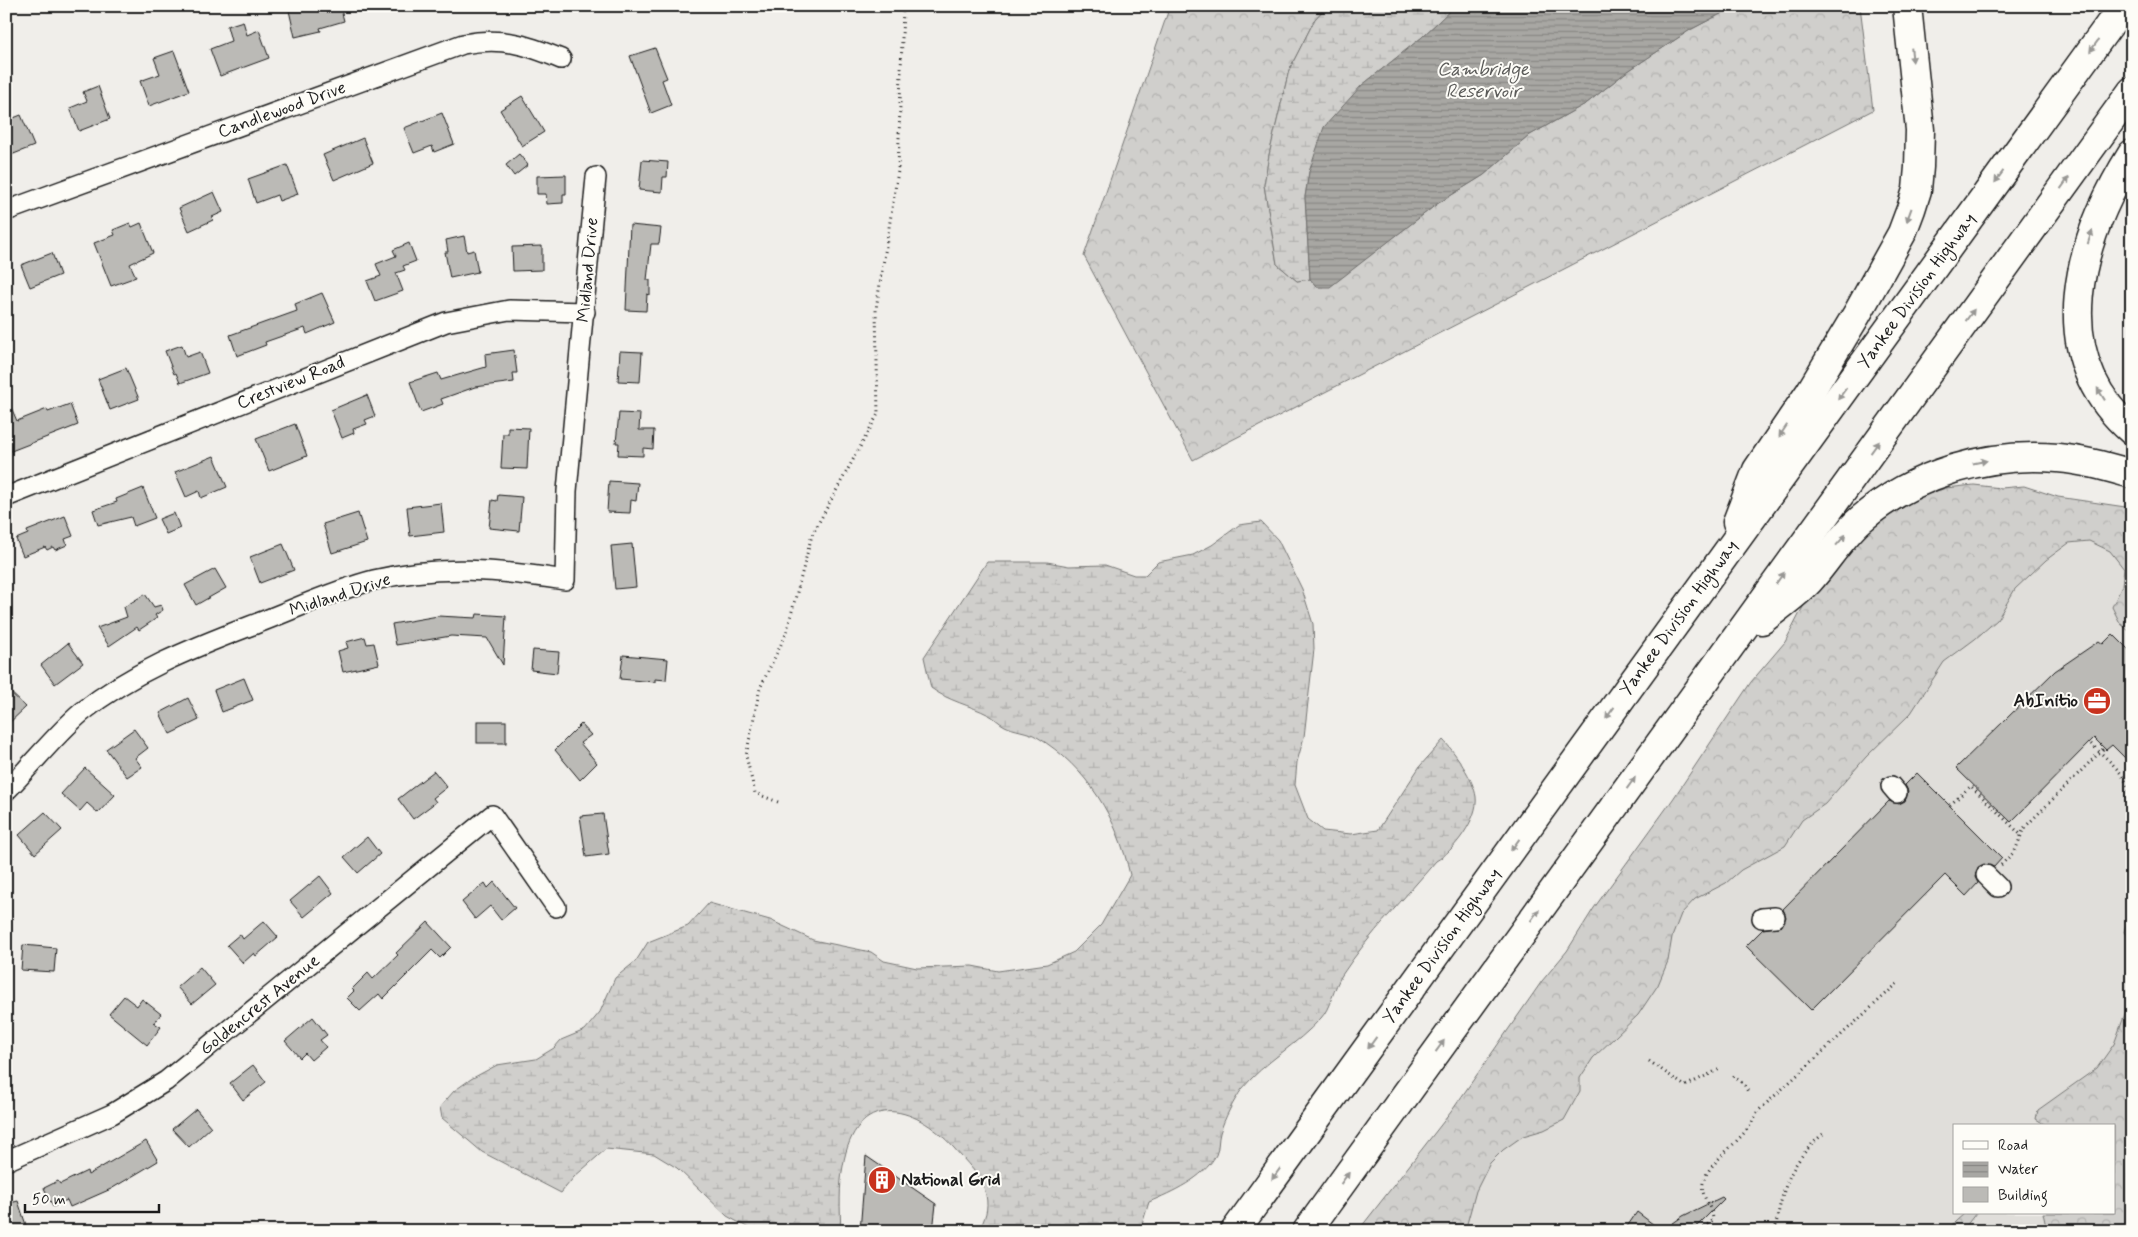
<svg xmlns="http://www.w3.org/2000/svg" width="2138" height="1237" viewBox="0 0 2138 1237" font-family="Mynerve,sans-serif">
<defs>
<pattern id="forest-crowns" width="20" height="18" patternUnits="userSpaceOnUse" patternTransform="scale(1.25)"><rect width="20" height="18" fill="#d0cfcc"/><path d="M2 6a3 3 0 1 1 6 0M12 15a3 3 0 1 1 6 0" fill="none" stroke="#b2b1af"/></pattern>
<pattern id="wetland-marsh" width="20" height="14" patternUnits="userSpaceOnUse" patternTransform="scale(1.25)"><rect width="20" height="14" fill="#d0cfcc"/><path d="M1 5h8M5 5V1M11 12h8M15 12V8" fill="none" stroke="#b2b1af"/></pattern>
<pattern id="water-rules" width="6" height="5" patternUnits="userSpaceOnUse" patternTransform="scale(1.25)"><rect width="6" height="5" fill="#a8a7a3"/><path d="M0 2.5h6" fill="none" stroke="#888784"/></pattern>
</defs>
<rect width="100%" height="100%" fill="#f0eeea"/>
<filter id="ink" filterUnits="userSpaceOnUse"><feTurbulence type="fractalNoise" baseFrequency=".02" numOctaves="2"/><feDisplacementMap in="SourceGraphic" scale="10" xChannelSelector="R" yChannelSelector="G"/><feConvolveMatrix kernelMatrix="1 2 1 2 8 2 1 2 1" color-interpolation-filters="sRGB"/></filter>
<g filter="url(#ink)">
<path fill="#e0deda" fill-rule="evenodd" d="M2035 520 2132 545V1222L2129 1231H1419L1927 529ZM1954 1126H2114V1213H1954Z"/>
<g fill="url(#forest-crowns)" stroke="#767674">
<polygon points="1170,6 1327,6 1315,19 1289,70 1269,155 1264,185 1277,264 1297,281 1310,279 1317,287 1330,286 1437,204 1484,175 1530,135 1587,103 1625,73 1690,30 1736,6 1860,6 1873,110 1193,460 1084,256"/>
<polygon points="1974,485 2001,488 2024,486 2058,497 2132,508 2132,634 2120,623 2112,607 2122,586 2124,569 2110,551 2089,541 2069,543 2046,560 2015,589 1997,620 1975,639 1944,662 1911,713 1866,757 1825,804 1802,820 1785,846 1741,870 1726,883 1695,899 1681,914 1672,937 1668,961 1658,985 1638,1015 1593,1058 1580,1078 1580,1091 1564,1120 1544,1130 1523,1136 1503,1150 1490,1163 1476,1191 1465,1231 1358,1231 1451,1112 1542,981 1567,951 1594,908 1673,799 1751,682 1785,642 1803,607 1825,576 1868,530 1894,513 1919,497 1946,488"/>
<polygon points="2132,916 2132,943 2124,932 2127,921"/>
<polygon points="2132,995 2132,1231 2047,1231 2043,1213 2114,1213 2114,1126 2047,1126 2036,1119 2038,1110 2097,1068 2114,1044"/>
<polygon points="1965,1213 1976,1213 1962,1231 1945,1231"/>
</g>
<g fill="url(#wetland-marsh)" stroke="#767674">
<polygon points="1327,6 1455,6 1421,38 1361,86 1316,154 1309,172 1305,197 1310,279 1297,281 1277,264 1264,185 1269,155 1289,70 1315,19"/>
<path d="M1261 522 1278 540 1302 589 1313 624 1314 649 1304 737 1297 762 1295 785 1308 819 1323 831 1351 834 1378 830 1420 766 1443 740C1455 752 1474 780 1476 797 1479 818 1453 852 1436 861 1405 898 1369 934 1342 975 1334 987 1330 1009 1321 1018 1297 1045 1265 1061 1242 1089 1234 1100 1224 1119 1220 1133 1218 1139 1219 1149 1216 1155 1203 1179 1172 1192 1149 1202L1140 1231H979C985 1218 989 1209 986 1195 983 1177 965 1161 954 1148 913 1102 855 1091 843 1166 839 1185 840 1211 841 1231H754L727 1216 677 1168 654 1154 606 1149 574 1177 561 1193 482 1152 442 1118 440 1107 454 1091 471 1079 497 1065 536 1059 554 1048 561 1040 585 1030 600 1012 615 978 636 961 648 942 688 926 709 903 770 920 813 940 871 952 884 961 917 968 972 966 998 971 1047 964 1074 952 1101 925 1130 875C1118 819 1087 767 1037 737 1027 731 1015 731 1005 726 999 723 995 718 989 715 970 705 948 701 931 688L924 657 987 562H1047L1069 566 1105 565 1134 575H1145L1158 562 1193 555 1212 545 1239 525Z"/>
</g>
<polygon fill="url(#water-rules)" stroke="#706f6d" points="1455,6 1736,6 1690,30 1625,73 1587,103 1530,135 1484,175 1437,204 1330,287 1317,287 1310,279 1305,197 1309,172 1324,127 1361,86 1421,38"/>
<g fill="#bbbab6" stroke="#1c1c1c">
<polygon points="288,6 340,6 344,21 320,28 321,31 295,37"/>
<polygon points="243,21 247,35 259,30 269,58 220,76 210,49 231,41 227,26"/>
<polygon points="655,48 667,78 662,80 671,105 651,113 630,56"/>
<polygon points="174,51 189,91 149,106 140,81 160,74 154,58"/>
<polygon points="98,86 110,119 79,131 70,108 87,101 83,92"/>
<polygon points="522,96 544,132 522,146 500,110"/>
<polygon points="442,113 454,144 434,152 432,146 414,153 404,128"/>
<polygon points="21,115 34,146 6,157 6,121"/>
<polygon points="363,138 373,163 334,180 323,155"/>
<polygon points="519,154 528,165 514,176 506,165"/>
<polygon points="642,160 668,162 667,177 663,177 662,192 639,190"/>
<polygon points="287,165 298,194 279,201 277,195 256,203 248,179"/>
<polygon points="566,175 566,194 563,194 563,203 547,204 546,194 537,194 537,176"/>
<polygon points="214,192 223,212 212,217 213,220 189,231 179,208"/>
<polygon points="130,223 132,227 141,223 153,253 130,264 136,277 111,286 94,243 115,235 113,230"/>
<polygon points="630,225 661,228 659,244 651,244 647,280 650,280 650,295 647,294 646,311 626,310"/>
<polygon points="464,236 467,252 474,250 478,272 450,278 445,252 448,252 446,240"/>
<polygon points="409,243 416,261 403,266 405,270 396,273 403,291 375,301 367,281 381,276 376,264 396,256 393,250"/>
<polygon points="542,246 542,270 513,271 512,247"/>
<polygon points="52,253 60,275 30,287 21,265"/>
<polygon points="322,293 335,322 307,334 305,328 265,342 266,345 237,356 230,335 297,311 295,304"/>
<polygon points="182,345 186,357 200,352 208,373 180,383 176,373 174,374 165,351"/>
<polygon points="514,350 517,373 513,373 514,382 475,387 441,399 443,404 421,412 410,382 438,373 441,380 486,367 485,354"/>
<polygon points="620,351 642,352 640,382 618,381"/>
<polygon points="126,368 139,399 110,410 98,379"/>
<polygon points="367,395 375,416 365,420 367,424 353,429 354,433 342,438 331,410"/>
<polygon points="6,396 17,421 47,409 48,412 70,404 78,425 6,453"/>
<polygon points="619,413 640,414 639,430 654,430 653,449 643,448 643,456 618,455 619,443 616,443"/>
<polygon points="295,424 307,456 269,471 256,439"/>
<polygon points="508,427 529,428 527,469 501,468 503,434 508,434"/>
<polygon points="214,456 227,487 201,498 199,491 186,497 175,472"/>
<polygon points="609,481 638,483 636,501 631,500 630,513 607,512"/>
<polygon points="143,488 155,518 134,526 131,517 98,525 93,510 117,502 116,499"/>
<polygon points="498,495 522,497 519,531 489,528 492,500 497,501"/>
<polygon points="441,503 444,532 410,536 407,507"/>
<polygon points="174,513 180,528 166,534 159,519"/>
<polygon points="358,513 367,542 332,553 323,524"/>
<polygon points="65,516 73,536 65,539 67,545 55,550 53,547 47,550 45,547 23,556 16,539 28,534 27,531"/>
<polygon points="283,544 294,570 260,583 250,557"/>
<polygon points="632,544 636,587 615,589 611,546"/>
<polygon points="215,569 226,588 196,605 185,585"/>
<polygon points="145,594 154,607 161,605 163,610 155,615 157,618 139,630 137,627 109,646 97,628 127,617 124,607"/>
<polygon points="477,614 506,616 503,665 487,638 451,636 396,645 392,624 438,616 476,618"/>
<polygon points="2113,634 2132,653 2132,765 2112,745 2106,750 2094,738 2011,822 1956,768 2055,671 2099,641 2103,644"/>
<polygon points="365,637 367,644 374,643 379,664 343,672 338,651 348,648 346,642"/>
<polygon points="68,643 83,663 55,684 41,665"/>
<polygon points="533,650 559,652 557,673 531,670"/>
<polygon points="623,655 668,659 666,680 655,679 655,682 620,679"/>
<polygon points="244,678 253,700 222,712 214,690"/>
<polygon points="6,688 26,707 6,726"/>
<polygon points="188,698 199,720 170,734 160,713"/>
<rect x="477" y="721" width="29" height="22"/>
<polygon points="581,724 591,735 580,743 597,763 580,780 555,750"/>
<polygon points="134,729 148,748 135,758 142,767 127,777 106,749"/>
<polygon points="85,768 115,795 98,813 87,803 80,811 61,794"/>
<polygon points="434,771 447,787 433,798 436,802 413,819 398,799"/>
<polygon points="1917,773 2002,858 1994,867 1984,864 1978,867 1975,877 1978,883 1966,896 1945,875 1811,1010 1746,946 1763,929 1782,926 1786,917 1783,909 1889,801 1899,804 1905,801 1908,791 1905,785"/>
<polygon points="45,812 62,830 35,854 19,835"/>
<polygon points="603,814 609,854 586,857 580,816"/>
<polygon points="367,837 380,854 358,873 344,857"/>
<polygon points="320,876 333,893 304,917 290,901"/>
<polygon points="494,882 515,908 501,920 490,906 475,919 462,902 485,883 488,888"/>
<polygon points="264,921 278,937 256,956 254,953 243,963 227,945 240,934 243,939"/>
<polygon points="428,922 451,947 440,958 432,950 383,999 379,994 360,1011 347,998 354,991 352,989 368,973 373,979 398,955 396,953"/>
<polygon points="23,945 56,948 54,972 21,970"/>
<polygon points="200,967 215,985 192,1004 177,987"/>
<polygon points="124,996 137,1006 142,999 161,1014 154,1023 161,1027 147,1045 109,1014"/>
<polygon points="313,1017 327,1035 320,1040 326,1047 311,1060 305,1053 300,1058 285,1041"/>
<polygon points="253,1065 266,1082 243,1100 230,1083"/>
<polygon points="196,1109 211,1127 189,1147 172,1129"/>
<polygon points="146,1141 158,1161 111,1189 70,1207 67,1200 53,1207 44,1188 58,1181 60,1184 87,1171 88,1175"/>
<polygon points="866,1156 936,1204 933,1231 860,1231"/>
<polygon points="1722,1197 1724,1199 1692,1231 1624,1231 1637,1212 1662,1231 1683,1216"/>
<polygon points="18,1201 28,1231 12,1231 11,1226 6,1228 6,1204"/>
</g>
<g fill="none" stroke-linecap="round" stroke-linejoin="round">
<defs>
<g id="minor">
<path d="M6 211 463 44C502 37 525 44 561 59"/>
<polyline points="6,497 446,322 509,310 585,312"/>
<polyline points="1891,786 1897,793"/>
<path d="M6 791C32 765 54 736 82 712 132 672 190 649 250 626 291 611 331 591 374 580 438 564 501 570 565 580L567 491 596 177"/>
<polyline points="1986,875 1998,887"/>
<polyline points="1762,918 1775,917"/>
<polyline points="6,1161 112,1114 166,1081 492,815 556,907"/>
</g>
<g id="highway">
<path d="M2132 154C2079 239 2043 354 2132 431"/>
<polyline points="1737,522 1757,470 1810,392 1857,314 1902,233 1911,209 1917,190 1919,167 1920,130 1907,6"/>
<path d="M1762 620C1778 607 1796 595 1809 581 1827 561 1840 538 1860 520 1914 473 1987 452 2058 458 2083 460 2107 467 2132 474"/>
<polyline points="1235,1231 2123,6"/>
<polyline points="1307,1231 2132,91"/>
</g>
</defs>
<use href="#minor" stroke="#1c1c1c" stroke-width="22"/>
<use href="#highway" stroke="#1c1c1c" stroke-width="31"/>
<g stroke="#1c1c1c" stroke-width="3" stroke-dasharray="1 4" stroke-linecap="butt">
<path d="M2091 744C2112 764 2138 781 2128 813L2132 818"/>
<polyline points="778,802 755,793 746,756 760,688 786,634 812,535 878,414 876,309 898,171 903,6"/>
<polyline points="1950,805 1971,786 2020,834"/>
<polyline points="2001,865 2015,851 2024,828 2103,749"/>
<polyline points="1649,1061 1685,1086 1722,1068"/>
<polyline points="1733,1076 1744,1084 1749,1094"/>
<path d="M1700 1231 1713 1220C1713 1207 1700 1197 1703 1183 1708 1160 1748 1139 1757 1112L1898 983"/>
<path d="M1775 1231C1782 1189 1790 1162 1823 1134"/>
</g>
<use href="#minor" stroke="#fdfcf7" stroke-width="19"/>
<use href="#highway" stroke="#fdfcf7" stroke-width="28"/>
</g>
<defs><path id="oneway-solid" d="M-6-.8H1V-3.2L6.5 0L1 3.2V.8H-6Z" transform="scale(1.25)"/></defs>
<g fill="#989794">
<use href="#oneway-solid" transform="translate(2094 46) rotate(126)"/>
<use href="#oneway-solid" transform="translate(1912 55) rotate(84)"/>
<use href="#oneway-solid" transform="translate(1999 177) rotate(126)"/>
<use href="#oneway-solid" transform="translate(2065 183) rotate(-54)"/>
<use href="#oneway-solid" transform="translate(1909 215) rotate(110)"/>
<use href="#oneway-solid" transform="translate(2090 237) rotate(-72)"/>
<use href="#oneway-solid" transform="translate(1970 315) rotate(-54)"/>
<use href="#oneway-solid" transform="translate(1842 394) rotate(126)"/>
<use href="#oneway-solid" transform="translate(2101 394) rotate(-122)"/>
<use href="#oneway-solid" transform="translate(1783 431) rotate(124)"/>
<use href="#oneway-solid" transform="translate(1875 447) rotate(-54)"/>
<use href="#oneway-solid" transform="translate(1980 462) rotate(-11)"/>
<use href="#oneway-solid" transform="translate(1841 540) rotate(-49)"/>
<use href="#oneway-solid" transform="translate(1780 578) rotate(-54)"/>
<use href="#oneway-solid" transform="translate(1610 713) rotate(126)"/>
<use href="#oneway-solid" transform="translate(1631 783) rotate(-54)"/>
<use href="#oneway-solid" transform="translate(1515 845) rotate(126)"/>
<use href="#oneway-solid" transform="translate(1535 915) rotate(-54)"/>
<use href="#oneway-solid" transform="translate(1372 1043) rotate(126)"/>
<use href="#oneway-solid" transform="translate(1440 1046) rotate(-54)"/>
<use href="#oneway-solid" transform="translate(1276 1174) rotate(126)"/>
<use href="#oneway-solid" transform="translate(1345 1178) rotate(-54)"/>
</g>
</g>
<defs>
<symbol id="office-disc" viewBox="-11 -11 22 22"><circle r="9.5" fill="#c8321e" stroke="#fdfcf7"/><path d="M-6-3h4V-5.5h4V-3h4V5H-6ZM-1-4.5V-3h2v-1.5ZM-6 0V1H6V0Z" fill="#fff"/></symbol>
<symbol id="building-disc" viewBox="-11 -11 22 22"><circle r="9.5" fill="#c8321e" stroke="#fdfcf7"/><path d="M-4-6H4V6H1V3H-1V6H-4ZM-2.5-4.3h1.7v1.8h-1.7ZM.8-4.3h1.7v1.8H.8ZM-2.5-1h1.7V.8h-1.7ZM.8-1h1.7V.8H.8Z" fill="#fff"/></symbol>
</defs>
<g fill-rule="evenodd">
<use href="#office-disc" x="2081" y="685" width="32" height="32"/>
<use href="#building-disc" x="866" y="1164" width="32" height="32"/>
</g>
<g text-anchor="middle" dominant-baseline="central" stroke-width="4" stroke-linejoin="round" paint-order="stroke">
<g font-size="18" fill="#1c1c1c" stroke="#fdfcf7">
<text transform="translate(282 110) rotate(-20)">Candlewood Drive</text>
<text transform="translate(588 270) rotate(-85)">Midland Drive</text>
<text transform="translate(1917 291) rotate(-54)">Yankee Division Highway</text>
<text transform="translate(291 383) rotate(-22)">Crestview Road</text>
<text transform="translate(340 595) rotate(-18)">Midland Drive</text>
<text transform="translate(1679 618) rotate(-54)">Yankee Division Highway</text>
<text transform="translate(1442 946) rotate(-54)">Yankee Division Highway</text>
<text transform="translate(260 1005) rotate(-39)">Goldencrest Avenue</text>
</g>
<g font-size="18" font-weight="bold" fill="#1c1c1c" stroke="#fdfcf7" text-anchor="end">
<text x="2078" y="701">AbInitio</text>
<text x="901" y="1180" text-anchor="start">National Grid</text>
</g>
<g font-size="19" font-style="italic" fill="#5b5b59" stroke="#fdfcf7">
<text x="1483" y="69">Cambridge<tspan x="1483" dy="22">Reservoir</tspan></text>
</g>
</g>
<rect width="2138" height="1237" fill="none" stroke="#fdfcf7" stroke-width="25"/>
<rect x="12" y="12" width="2113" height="1212" fill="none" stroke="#1c1c1c" stroke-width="2" filter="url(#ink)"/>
<rect x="1953" y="1124" width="162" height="90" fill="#fdfcf7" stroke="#a3a29f"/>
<rect x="1963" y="1141" width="25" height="8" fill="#fdfcf7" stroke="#a3a29f"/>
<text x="1998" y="1150" font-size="15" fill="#1c1c1c">Road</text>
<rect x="1963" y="1162" width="25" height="15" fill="url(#water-rules)" stroke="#a3a29f"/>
<text x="1998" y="1174" font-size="15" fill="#1c1c1c">Water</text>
<rect x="1963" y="1187" width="25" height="15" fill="#bbbab6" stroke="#a3a29f"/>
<text x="1998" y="1200" font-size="15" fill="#1c1c1c">Building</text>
<path d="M25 1204v8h134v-8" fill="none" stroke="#1c1c1c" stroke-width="2.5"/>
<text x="32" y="1204" font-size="15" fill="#1c1c1c" stroke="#fdfcf7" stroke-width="4" paint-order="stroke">50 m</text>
</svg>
